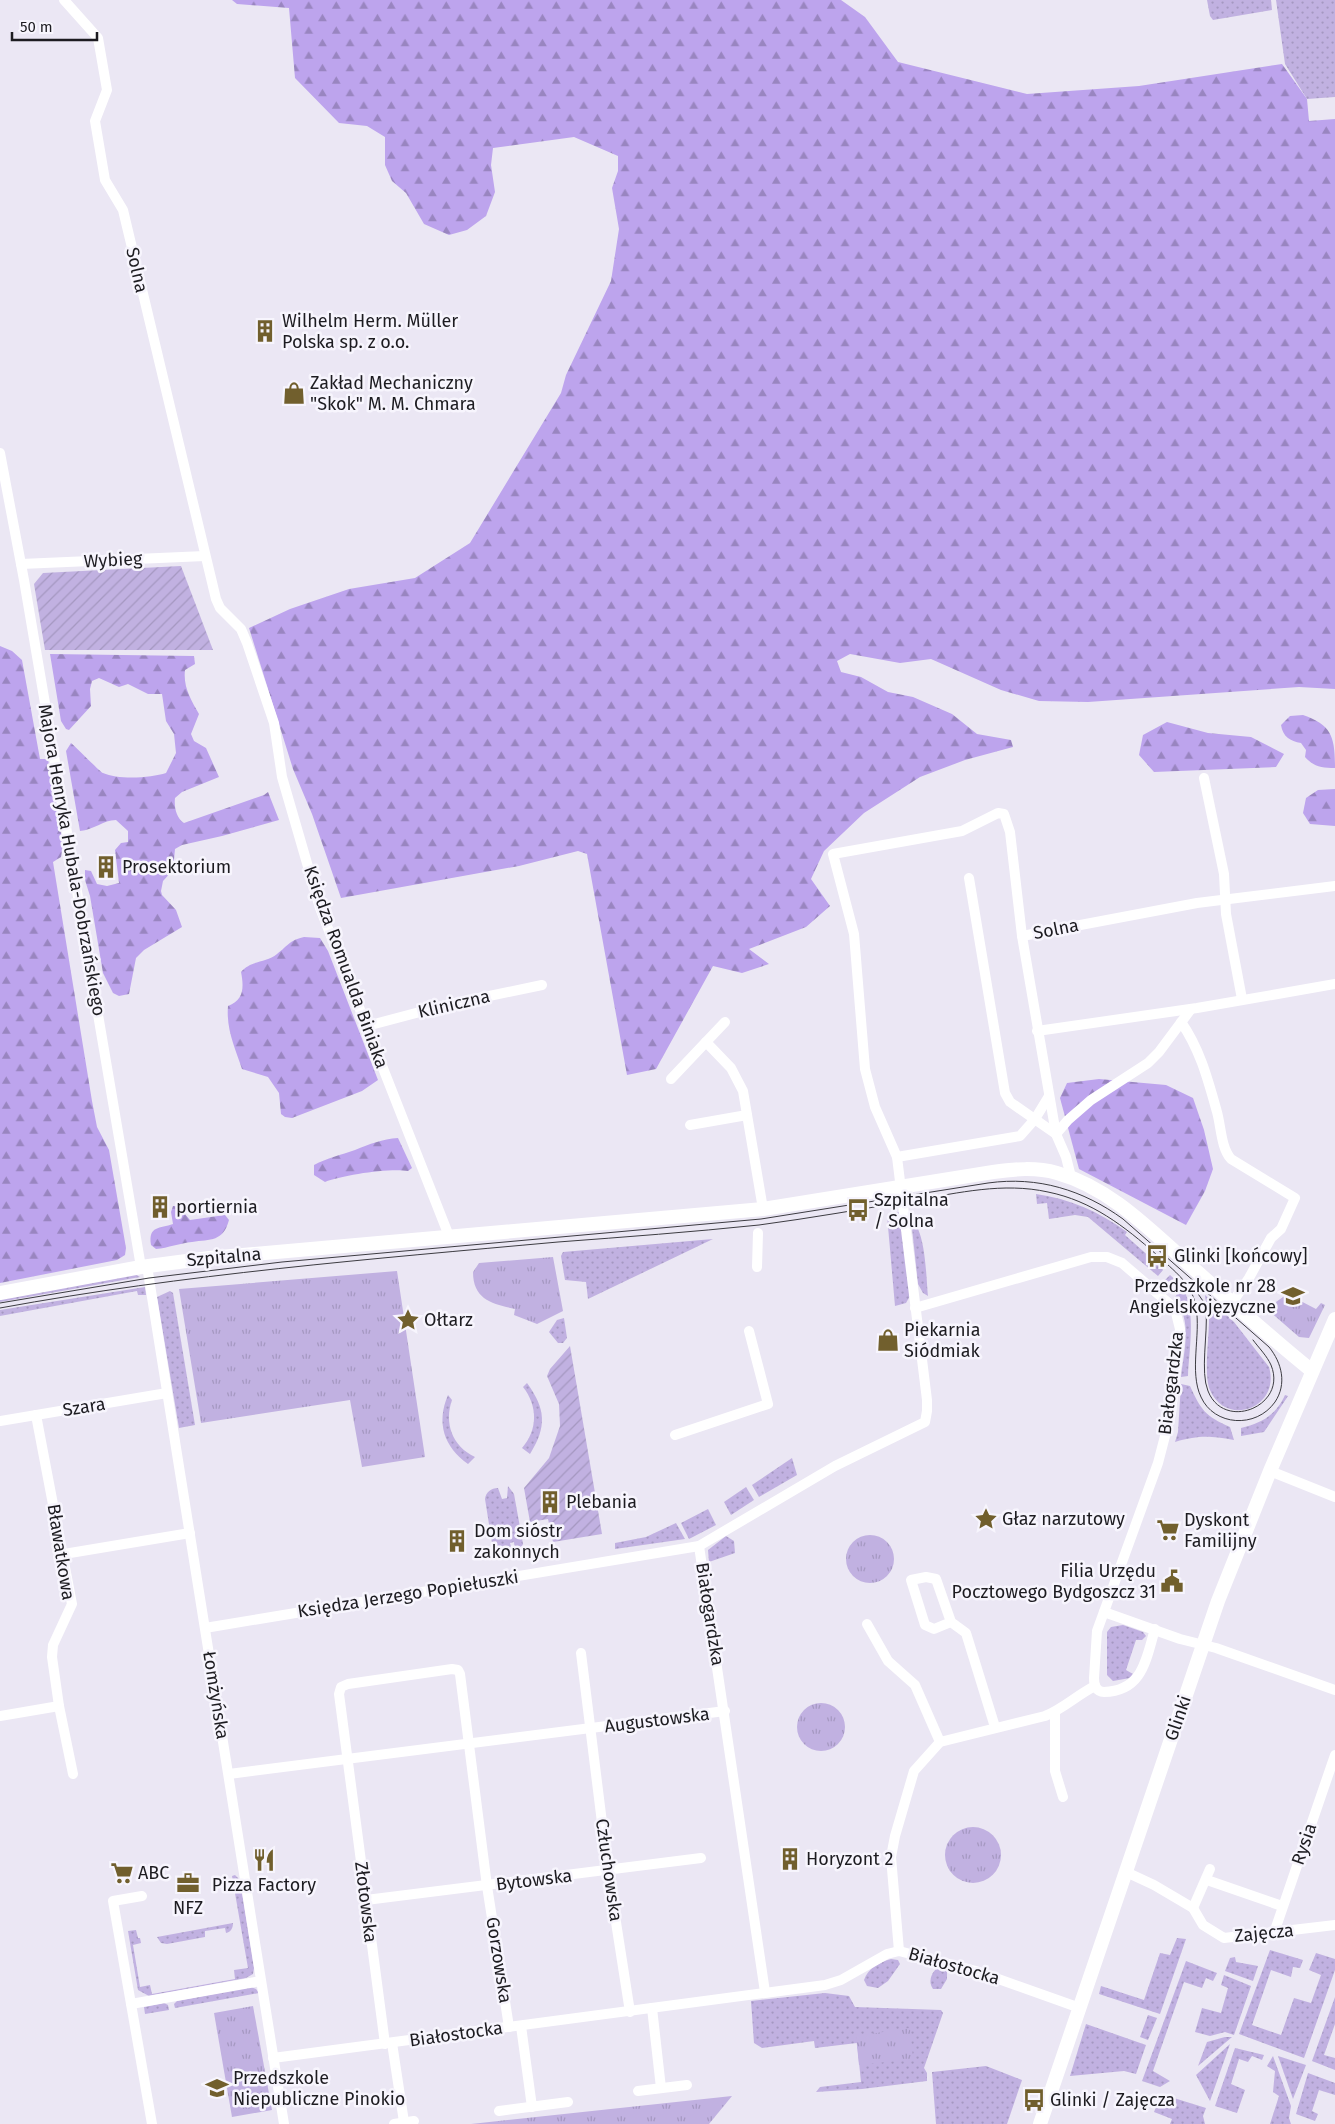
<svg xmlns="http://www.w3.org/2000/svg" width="1335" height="2124" viewBox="0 0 1335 2124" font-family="'Fira Sans',sans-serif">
<defs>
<pattern id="grass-dots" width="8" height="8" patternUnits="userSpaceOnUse" patternTransform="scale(1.25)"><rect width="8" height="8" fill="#c1b1e1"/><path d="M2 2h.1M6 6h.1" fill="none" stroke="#a598c1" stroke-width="1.8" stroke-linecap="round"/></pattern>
<pattern id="forest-firs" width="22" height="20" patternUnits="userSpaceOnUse" patternTransform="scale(1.25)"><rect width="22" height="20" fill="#bda4ed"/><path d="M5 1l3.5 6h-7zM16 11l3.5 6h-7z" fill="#9985c0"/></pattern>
<pattern id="park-tufts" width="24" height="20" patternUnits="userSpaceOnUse" patternTransform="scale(1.25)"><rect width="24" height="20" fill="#c1b1e1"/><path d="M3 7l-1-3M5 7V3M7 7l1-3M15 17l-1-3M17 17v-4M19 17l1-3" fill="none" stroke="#a598c1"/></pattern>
<pattern id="garden-furrows" width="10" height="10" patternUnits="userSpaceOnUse" patternTransform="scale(1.25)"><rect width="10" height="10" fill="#c1b1e1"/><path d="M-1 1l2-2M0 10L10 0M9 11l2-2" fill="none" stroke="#a598c1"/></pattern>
</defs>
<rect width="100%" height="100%" fill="#ebe7f4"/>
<g fill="url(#grass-dots)">
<polygon points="1207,0 1271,0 1272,10 1213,20 1210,16"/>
<polygon points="1276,0 1335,0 1335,97 1307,99 1285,64"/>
<path d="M1036 1194C1070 1199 1098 1211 1127 1232L1125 1235 1161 1267 1163 1270 1158 1276 1088 1217 1075 1215 1049 1219 1047 1203 1037 1204Z"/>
<polygon points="900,1212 910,1296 906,1303 895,1306 887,1215"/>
<path d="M911 1219C926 1231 926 1277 928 1296L923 1293 918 1284Z"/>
<polygon points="713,1239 588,1299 586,1282 565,1280 561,1256 563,1252"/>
<polygon points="135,1274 140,1277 0,1302 0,1299"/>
<path d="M1170 1275C1175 1280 1181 1284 1184 1290 1196 1314 1189 1350 1188 1376L1181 1377C1184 1351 1193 1319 1174 1299L1177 1294 1164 1281Z"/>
<polygon points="145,1287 146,1295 138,1295 137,1291 0,1316 0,1310"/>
<polygon points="170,1291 173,1293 195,1425 179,1428 157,1297"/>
<path d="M1205 1295 1234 1322 1269 1367C1281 1408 1226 1428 1210 1390 1203 1374 1210 1333 1209 1313 1208 1307 1205 1300 1205 1295Z"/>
<polygon points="564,1318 567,1338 563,1343 558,1343 549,1332 557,1320"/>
<path d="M527 1383C546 1409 547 1427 530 1454L522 1448C538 1430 538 1406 523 1387Z"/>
<path d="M1181 1384 1190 1386C1201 1410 1205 1416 1230 1427L1234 1440C1209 1436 1200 1435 1175 1442L1178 1432Z"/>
<path d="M448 1395 452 1400C444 1423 452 1446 475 1457L468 1464C444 1447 436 1423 448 1395Z"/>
<path d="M1285 1395 1288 1396 1264 1432 1241 1436V1428C1262 1423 1276 1415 1285 1395Z"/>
<polygon points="792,1458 797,1475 759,1497 752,1485"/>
<path d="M508 1486 514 1494 523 1544 521 1549 515 1551 514 1542 510 1543 512 1551 499 1553 492 1543 485 1499C486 1492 491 1488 498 1488L502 1499 507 1498Z"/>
<polygon points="746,1487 754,1500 731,1515 724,1502"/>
<polygon points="708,1509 716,1525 689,1539 681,1523"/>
<polygon points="676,1523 685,1539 615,1549 615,1543 646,1537"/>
<polygon points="726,1536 734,1541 735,1553 709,1562 708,1550"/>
<polygon points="1123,1625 1143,1632 1146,1636 1142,1640 1136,1640 1126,1670 1133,1674 1130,1678 1113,1681 1107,1675 1107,1632 1111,1627"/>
<polygon points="235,1875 240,1880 254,1968 253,1974 246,1978 149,1996 138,1990 128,1931 136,1930 138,1938 140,1938 141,1943 133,1945 140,1987 150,1985 152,1994 235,1979 234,1970 248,1968 232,1876"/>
<path d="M233 1923C233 1928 231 1932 226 1933L225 1928 205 1931V1937L167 1944 161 1943 157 1937Z"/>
<polygon points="1177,1938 1186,1939 1160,2014 1099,1994 1101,1986 1144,2000 1160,1953 1170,1955"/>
<polygon points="1270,1950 1303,1960 1300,1968 1293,1967 1291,1977 1271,1970 1252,2025 1281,2035 1294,1998 1311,2003 1321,1975 1309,1970 1316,1953 1335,1959 1335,1970 1304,2058 1239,2034"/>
<polygon points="1235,1957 1236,1962 1258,1966 1253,1981 1225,1971 1230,1958"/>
<path d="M891 1959 898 1960 900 1964 888 1981 878 1988 867 1986 864 1980C868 1968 880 1962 891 1959Z"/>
<polygon points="1186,1961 1217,1973 1213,1981 1206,1978 1202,1988 1184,1982 1153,2071 1170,2081 1160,2087 1142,2081"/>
<path d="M942 1968 947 1971V1979L941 1989H933C928 1982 931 1974 936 1969Z"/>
<polygon points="1224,1975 1251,1986 1234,2035 1225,2032 1210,2036 1195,2032 1202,2008 1221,2013 1228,1988 1221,1985"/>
<polygon points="251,1987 256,1989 259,1993 175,2008 174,2004 177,2001"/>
<polygon points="825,1993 849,1996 855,2007 941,2010 943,2013 924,2068 927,2073 927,2081 862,2089 816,2092 820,2087 861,2082 857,2043 815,2048 814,2041 762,2048 754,2043 751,2001"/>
<polygon points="1335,1997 1335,2024 1324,2055 1335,2058 1335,2070 1312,2061"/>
<polygon points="164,2003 168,2005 169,2010 145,2014 144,2007"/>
<polygon points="1148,2015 1157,2018 1148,2040 1140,2037"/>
<polygon points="1086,2024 1146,2045 1136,2074 1124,2071 1070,2076"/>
<polygon points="1225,2037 1232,2037 1198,2066 1207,2042"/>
<polygon points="1230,2044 1210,2101 1196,2075"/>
<polygon points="1235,2048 1264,2055 1262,2060 1252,2056 1248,2062 1239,2059 1231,2084 1245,2090 1237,2113 1215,2106"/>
<polygon points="1273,2056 1291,2106 1289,2118 1291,2124 1270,2124 1279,2096 1273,2092 1275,2071 1267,2066"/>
<polygon points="1278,2056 1306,2065 1293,2099"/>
<polygon points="986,2066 1022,2080 1007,2124 936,2124 932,2072"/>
<polygon points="1308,2073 1335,2083 1335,2095 1319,2090 1312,2111 1318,2114 1315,2121 1296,2114"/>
<polygon points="1161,2094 1206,2108 1203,2116 1205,2124 1170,2124 1172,2119 1154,2112"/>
</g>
<g fill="url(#forest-firs)">
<polygon points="232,0 841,0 865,17 898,62 1027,94 1139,86 1282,64 1307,99 1309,121 1335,119 1335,689 1299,687 1088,702 1039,701 1001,690 931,659 900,663 850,654 837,661 841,672 861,677 888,692 913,697 952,714 977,734 1011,740 1013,747 965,760 920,777 864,813 824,851 811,879 830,906 806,927 749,949 769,964 742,973 713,966 656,1069 627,1075 587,854 578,851 519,866 341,898 312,814 293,769 249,628 290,609 349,589 415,578 470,543 561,393 566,375 611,281 619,229 612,188 618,171 618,156 574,137 493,148 491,165 495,192 486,216 467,230 449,235 424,224 406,193 392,181 385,165 385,137 367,126 339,123 295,78 289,8 237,4"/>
<polygon points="0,646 12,651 22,660 40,759 48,759 63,845 61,857 53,862 92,1101 97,1127 109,1150 126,1248 125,1255 117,1260 0,1283"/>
<path d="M50 654 194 656 195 664 185 670C183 687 191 700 199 714L191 734 194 741 206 748 219 777 182 792 175 798C174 806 176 818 184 823L264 795 268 792 279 820 222 836 182 845 175 849 173 870 163 881 161 891 162 895 176 910 182 927 144 950 136 958 129 994 119 996 113 993 103 973 90 896 85 880V870L91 871 97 884 107 886 119 883 115 850 121 843 128 842V831L116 820C103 820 94 830 80 831L66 751 71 743C77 748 100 772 103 773 118 780 151 778 166 773L176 753 174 734 166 721 162 694H148L128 684 119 687 99 678 92 681 90 689 91 706 69 730 66 729 61 721Z"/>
<path d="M1303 715C1332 725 1335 737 1335 768 1322 768 1314 767 1305 757L1306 750 1301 743C1290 741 1283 737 1281 725L1290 716Z"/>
<polygon points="1167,722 1208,733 1251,737 1284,754 1276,767 1154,772 1139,755 1143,735"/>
<polygon points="1335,789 1335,826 1310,824 1303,813 1306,798 1318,790"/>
<path d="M304 937 320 938 328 951 378 1080 362 1091 292 1118 285 1117 281 1114 279 1093 268 1077 242 1069C235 1048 226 1029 228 1006 244 1000 244 987 241 972 251 960 266 963 277 954 289 945 288 941 304 937Z"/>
<polygon points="1099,1079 1166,1085 1193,1098 1204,1130 1213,1169 1205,1191 1186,1225 1079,1169 1060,1098 1067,1083"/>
<path d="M398 1138 412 1168 408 1171C389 1168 343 1175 325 1182L314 1175V1165C327 1158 341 1155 355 1150 370 1144 382 1139 398 1138Z"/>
<path d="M173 1206H178L190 1220 225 1215 229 1220C223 1242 211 1239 192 1242 180 1243 168 1248 156 1249L151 1245C148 1225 160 1229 173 1224L171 1212Z"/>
</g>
<g fill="url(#park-tufts)">
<path d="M553 1257 563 1311 537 1324 514 1315 515 1309C493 1304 473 1300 473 1272L479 1263Z"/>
<polygon points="397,1271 425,1457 362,1467 350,1400 201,1423 179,1289"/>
<polygon points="1289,1295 1316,1309 1321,1303 1325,1305 1309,1338 1299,1337 1268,1310 1269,1307 1283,1297"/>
<circle cx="870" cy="1559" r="24"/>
<circle cx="821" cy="1727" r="24"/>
<circle cx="973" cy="1855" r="28"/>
<polygon points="253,2006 272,2110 232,2117 214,2013"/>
<polygon points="910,2028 913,2059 859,2065 856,2036"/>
<polygon points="732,2096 709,2124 471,2124"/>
</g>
<g fill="url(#garden-furrows)">
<polygon points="181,566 213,650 45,650 34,584 43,573"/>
<polygon points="570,1346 602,1534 553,1542 548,1519 530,1522 524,1488 549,1458 560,1426 559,1404 547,1376 550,1369"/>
</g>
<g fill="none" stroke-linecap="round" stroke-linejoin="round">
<g stroke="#fff" stroke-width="10">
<polyline points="64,0 98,38 107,90 95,121 105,180 123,210 216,599 220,608 241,629 247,643 274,723 282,777 320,908 449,1236"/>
<polyline points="0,453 24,580 141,1267"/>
<polyline points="21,564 205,556"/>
<polyline points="1204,778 1224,874 1226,914 1242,999"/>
<polyline points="969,878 1005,1093 1010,1102 1056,1134 1068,1120 1091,1100 1148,1063 1159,1052 1191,1009"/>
<polyline points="1022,936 1197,903 1335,886"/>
<path d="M1181 1022C1200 1049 1208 1080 1217 1112 1221 1126 1221 1148 1231 1159L1295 1198 1281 1229 1271 1238 1249 1278 1232 1303"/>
<polyline points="367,1026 446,1005 542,985"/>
<polyline points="1037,1031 1197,1008 1335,984"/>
<polyline points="706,1042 725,1022"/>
<polyline points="671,1079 706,1042 731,1068 743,1091 763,1209"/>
<polyline points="690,1125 747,1115"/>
<polyline points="897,1157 1020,1136 1035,1119 1049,1096"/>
<polyline points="147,1266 284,2124"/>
<polyline points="757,1267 758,1233"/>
<path d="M915 1308 1091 1257H1107L1122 1263 1172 1306 1176 1313 1180 1329 1171 1413 1158 1463 1097 1631 1094 1678C1094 1685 1096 1692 1104 1692 1143 1691 1146 1659 1155 1629"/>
<polyline points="36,1415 72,1604 53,1645 52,1657 59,1706 73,1774"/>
<polyline points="0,1421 167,1393"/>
<polyline points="675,1435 768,1404 749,1331"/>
<polyline points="1270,1471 1335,1497"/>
<polyline points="699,1546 765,1992"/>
<polyline points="64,1554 190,1533"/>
<polyline points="1104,1612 1180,1639 1216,1648 1335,1690"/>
<polyline points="951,1622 934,1629 925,1625 911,1580 926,1577 936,1579 951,1622 966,1633 995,1727"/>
<polyline points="867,1624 888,1661 915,1685 940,1742"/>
<polyline points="205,1628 699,1546 835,1466 925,1422 927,1411 927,1400 897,1157 875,1107 865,1069 854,934 833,854 962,831 998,813 1004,814 1010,832 1022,936 1056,1134 1066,1157 1071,1177"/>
<polyline points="581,1653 608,1871 630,2012"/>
<polyline points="1055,1712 1055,1771 1063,1797"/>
<polyline points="0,1716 59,1706"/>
<polyline points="229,1774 725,1711"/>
<polyline points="1126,1872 1154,1885 1193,1908 1203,1925 1224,1938 1335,1925"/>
<polyline points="1207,1880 1282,1906"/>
<polyline points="142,1896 113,1901 152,2124"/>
<polyline points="366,1900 701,1858"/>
<polyline points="1193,1908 1210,1869"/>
<polyline points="1274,1933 1335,1755"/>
<path d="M899 1951 891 1857 895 1836 914 1771 940 1742 1045 1716C1063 1709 1077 1695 1095 1686"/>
<polyline points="131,2004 261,1981"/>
<polyline points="652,2008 661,2088"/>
<polyline points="521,2026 532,2107"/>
<polyline points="392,2043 404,2122"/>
<polyline points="385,2044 339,1694 341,1687 348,1684 452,1669 458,1670 460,1674 487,1886 509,2027"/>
<polyline points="273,2058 825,1985 841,1980 887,1954 899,1951 976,1971 1080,2008"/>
<polyline points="638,2091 687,2085"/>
<polyline points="499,2111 568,2102"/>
<polyline points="394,2124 414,2121"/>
</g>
<g stroke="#fff" stroke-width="14">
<path d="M0 1293 141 1267 209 1258 763 1209 993 1172C1014 1169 1036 1167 1057 1173 1111 1188 1151 1231 1192 1267 1231 1302 1271 1338 1312 1371"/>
<polyline points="1040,2124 1218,1601 1270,1471 1335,1319"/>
</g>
<g stroke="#3d3c42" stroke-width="1">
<path d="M1194 1288 1203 1301 1206 1311C1208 1333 1200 1372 1208 1391 1224 1432 1288 1406 1271 1365 1267 1356 1259 1348 1253 1340"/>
<path d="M0 1303 149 1278 282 1262 761 1219 988 1183C1038 1176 1083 1190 1123 1219L1269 1347C1282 1363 1287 1384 1275 1402 1256 1429 1214 1426 1201 1397 1189 1372 1201 1335 1196 1307 1192 1283 1174 1271 1157 1255 1124 1226 1092 1201 1048 1192 1003 1182 959 1193 915 1200 863 1209 811 1218 759 1225 692 1232 625 1237 558 1242 371 1259 185 1274 0 1308"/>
</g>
</g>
<defs>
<symbol id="building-bare" viewBox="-9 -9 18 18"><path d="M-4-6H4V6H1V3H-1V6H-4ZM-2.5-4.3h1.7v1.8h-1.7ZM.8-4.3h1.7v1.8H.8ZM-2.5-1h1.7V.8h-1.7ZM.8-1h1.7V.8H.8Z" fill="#715f2d" stroke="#f7f5fd" stroke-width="2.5" paint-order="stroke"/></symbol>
<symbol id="shop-bare" viewBox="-9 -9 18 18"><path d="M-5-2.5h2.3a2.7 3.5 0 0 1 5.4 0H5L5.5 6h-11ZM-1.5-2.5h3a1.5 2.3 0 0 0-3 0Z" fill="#715f2d" stroke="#f7f5fd" stroke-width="2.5" paint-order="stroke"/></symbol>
<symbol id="bus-bare" viewBox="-9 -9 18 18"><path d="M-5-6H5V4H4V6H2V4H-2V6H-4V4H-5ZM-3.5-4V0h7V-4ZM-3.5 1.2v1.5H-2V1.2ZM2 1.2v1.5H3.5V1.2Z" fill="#715f2d" stroke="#f7f5fd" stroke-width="2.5" paint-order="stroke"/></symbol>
<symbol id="school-bare" viewBox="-9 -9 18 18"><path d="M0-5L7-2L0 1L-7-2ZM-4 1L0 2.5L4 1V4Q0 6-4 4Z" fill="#715f2d" stroke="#f7f5fd" stroke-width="2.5" paint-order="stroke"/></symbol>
<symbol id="sight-bare" viewBox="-9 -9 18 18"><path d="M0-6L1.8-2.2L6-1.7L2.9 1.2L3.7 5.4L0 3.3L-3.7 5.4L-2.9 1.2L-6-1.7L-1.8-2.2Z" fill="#715f2d" stroke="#f7f5fd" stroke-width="2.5" paint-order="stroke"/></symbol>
<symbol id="supermarket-bare" viewBox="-9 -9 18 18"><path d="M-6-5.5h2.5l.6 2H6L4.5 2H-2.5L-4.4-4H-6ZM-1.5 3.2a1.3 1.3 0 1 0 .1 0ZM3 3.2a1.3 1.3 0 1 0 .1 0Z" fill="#715f2d" stroke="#f7f5fd" stroke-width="2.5" paint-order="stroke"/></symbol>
<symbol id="civic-bare" viewBox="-9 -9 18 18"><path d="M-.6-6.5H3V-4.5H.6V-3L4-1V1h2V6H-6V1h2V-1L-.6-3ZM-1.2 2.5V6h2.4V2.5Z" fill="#715f2d" stroke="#f7f5fd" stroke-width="2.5" paint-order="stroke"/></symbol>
<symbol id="restaurant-bare" viewBox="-9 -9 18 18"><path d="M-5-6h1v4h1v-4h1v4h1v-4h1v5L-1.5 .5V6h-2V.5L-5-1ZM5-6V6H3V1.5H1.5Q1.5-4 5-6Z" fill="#715f2d" stroke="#f7f5fd" stroke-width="2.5" paint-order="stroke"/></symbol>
<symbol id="office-bare" viewBox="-9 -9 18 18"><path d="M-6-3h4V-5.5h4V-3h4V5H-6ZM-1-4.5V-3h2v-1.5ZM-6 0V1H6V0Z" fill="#715f2d" stroke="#f7f5fd" stroke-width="2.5" paint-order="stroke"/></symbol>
</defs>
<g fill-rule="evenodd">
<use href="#building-bare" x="249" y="315" width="32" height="32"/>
<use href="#shop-bare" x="278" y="377" width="32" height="32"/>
<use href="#building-bare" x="90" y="851" width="32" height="32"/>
<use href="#building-bare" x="144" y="1191" width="32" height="32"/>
<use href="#bus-bare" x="842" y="1194" width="32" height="32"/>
<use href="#bus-bare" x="1141" y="1240" width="32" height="32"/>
<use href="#school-bare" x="1277" y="1280" width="32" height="32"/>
<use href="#sight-bare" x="392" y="1304" width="32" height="32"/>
<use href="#shop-bare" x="872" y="1324" width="32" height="32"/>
<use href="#building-bare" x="534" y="1486" width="32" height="32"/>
<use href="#sight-bare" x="970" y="1503" width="32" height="32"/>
<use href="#supermarket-bare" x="1152" y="1514" width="32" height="32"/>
<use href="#building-bare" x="441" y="1525" width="32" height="32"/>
<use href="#civic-bare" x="1156" y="1565" width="32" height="32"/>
<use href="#building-bare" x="774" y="1843" width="32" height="32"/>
<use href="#restaurant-bare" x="248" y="1844" width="32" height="32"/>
<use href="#supermarket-bare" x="106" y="1857" width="32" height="32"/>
<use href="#office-bare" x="172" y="1867" width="32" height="32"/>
<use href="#school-bare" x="201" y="2072" width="32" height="32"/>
<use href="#bus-bare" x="1018" y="2084" width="32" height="32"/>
</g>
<g text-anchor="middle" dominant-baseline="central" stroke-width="5" stroke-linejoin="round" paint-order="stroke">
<g font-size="18" fill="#1d1c21" stroke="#f7f5fd">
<text transform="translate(137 270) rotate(77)">Solna</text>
<text transform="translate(113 560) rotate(-3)">Wybieg</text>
<text transform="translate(72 860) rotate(80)">Majora Henryka Hubala-Dobrzańskiego</text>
<text transform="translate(1056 929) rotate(-11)">Solna</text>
<text transform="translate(346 967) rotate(70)">Księdza Romualda Biniaka</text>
<text transform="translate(454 1004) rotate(-13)">Kliniczna</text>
<text transform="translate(224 1257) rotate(-5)">Szpitalna</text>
<text transform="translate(1171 1383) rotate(-83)">Białogardzka</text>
<text transform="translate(84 1407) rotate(-9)">Szara</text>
<text transform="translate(61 1552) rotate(81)">Bławatkowa</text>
<text transform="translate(408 1594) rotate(-9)">Księdza Jerzego Popiełuszki</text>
<text transform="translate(710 1614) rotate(81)">Białogardzka</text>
<text transform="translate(216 1695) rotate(81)">Łomżyńska</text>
<text transform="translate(1178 1718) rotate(-71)">Glinki</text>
<text transform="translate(657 1720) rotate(-7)">Augustowska</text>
<text transform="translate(1304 1844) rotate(-71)">Rysia</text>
<text transform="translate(609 1870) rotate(82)">Człuchowska</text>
<text transform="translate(534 1880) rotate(-7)">Bytowska</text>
<text transform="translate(366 1902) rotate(83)">Złotowska</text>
<text transform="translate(1264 1933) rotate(-6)">Zajęcza</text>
<text transform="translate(499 1960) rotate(81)">Gorzowska</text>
<text transform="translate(954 1966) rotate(16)">Białostocka</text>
<text transform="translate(456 2034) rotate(-8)">Białostocka</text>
</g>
<g font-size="18" fill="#1d1c21" stroke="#f7f5fd" text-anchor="start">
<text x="282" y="321">Wilhelm Herm. Müller<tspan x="282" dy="21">Polska sp. z o.o.</tspan></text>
<text x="310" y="383">Zakład Mechaniczny<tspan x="310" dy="21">"Skok" M. M. Chmara</tspan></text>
<text x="122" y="867">Prosektorium</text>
<text x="874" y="1200">Szpitalna<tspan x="874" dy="21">/ Solna</tspan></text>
<text x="176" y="1207">portiernia</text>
<text x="1174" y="1256">Glinki [końcowy]</text>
<text x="1276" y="1286" text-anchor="end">Przedszkole nr 28<tspan x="1276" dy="21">Angielskojęzyczne</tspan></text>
<text x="424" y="1320">Ołtarz</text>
<text x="904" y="1330">Piekarnia<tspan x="904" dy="21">Siódmiak</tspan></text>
<text x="566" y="1502">Plebania</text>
<text x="1002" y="1519">Głaz narzutowy</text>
<text x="1184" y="1520">Dyskont<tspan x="1184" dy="21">Familijny</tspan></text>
<text x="474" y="1531">Dom sióstr<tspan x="474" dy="21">zakonnych</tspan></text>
<text x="1156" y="1571" text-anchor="end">Filia Urzędu<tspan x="1156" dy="21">Pocztowego Bydgoszcz 31</tspan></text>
<text x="806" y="1859">Horyzont 2</text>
<text x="138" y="1873">ABC</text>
<text x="264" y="1885" text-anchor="middle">Pizza Factory</text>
<text x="188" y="1908" text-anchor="middle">NFZ</text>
<text x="233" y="2078">Przedszkole<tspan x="233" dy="21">Niepubliczne Pinokio</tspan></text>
<text x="1050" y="2100">Glinki / Zajęcza</text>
</g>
</g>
<path d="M12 32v8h85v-8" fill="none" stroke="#1d1c21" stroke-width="2.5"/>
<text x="20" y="32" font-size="15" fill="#1d1c21" stroke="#f7f5fd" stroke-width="4" paint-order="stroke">50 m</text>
</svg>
